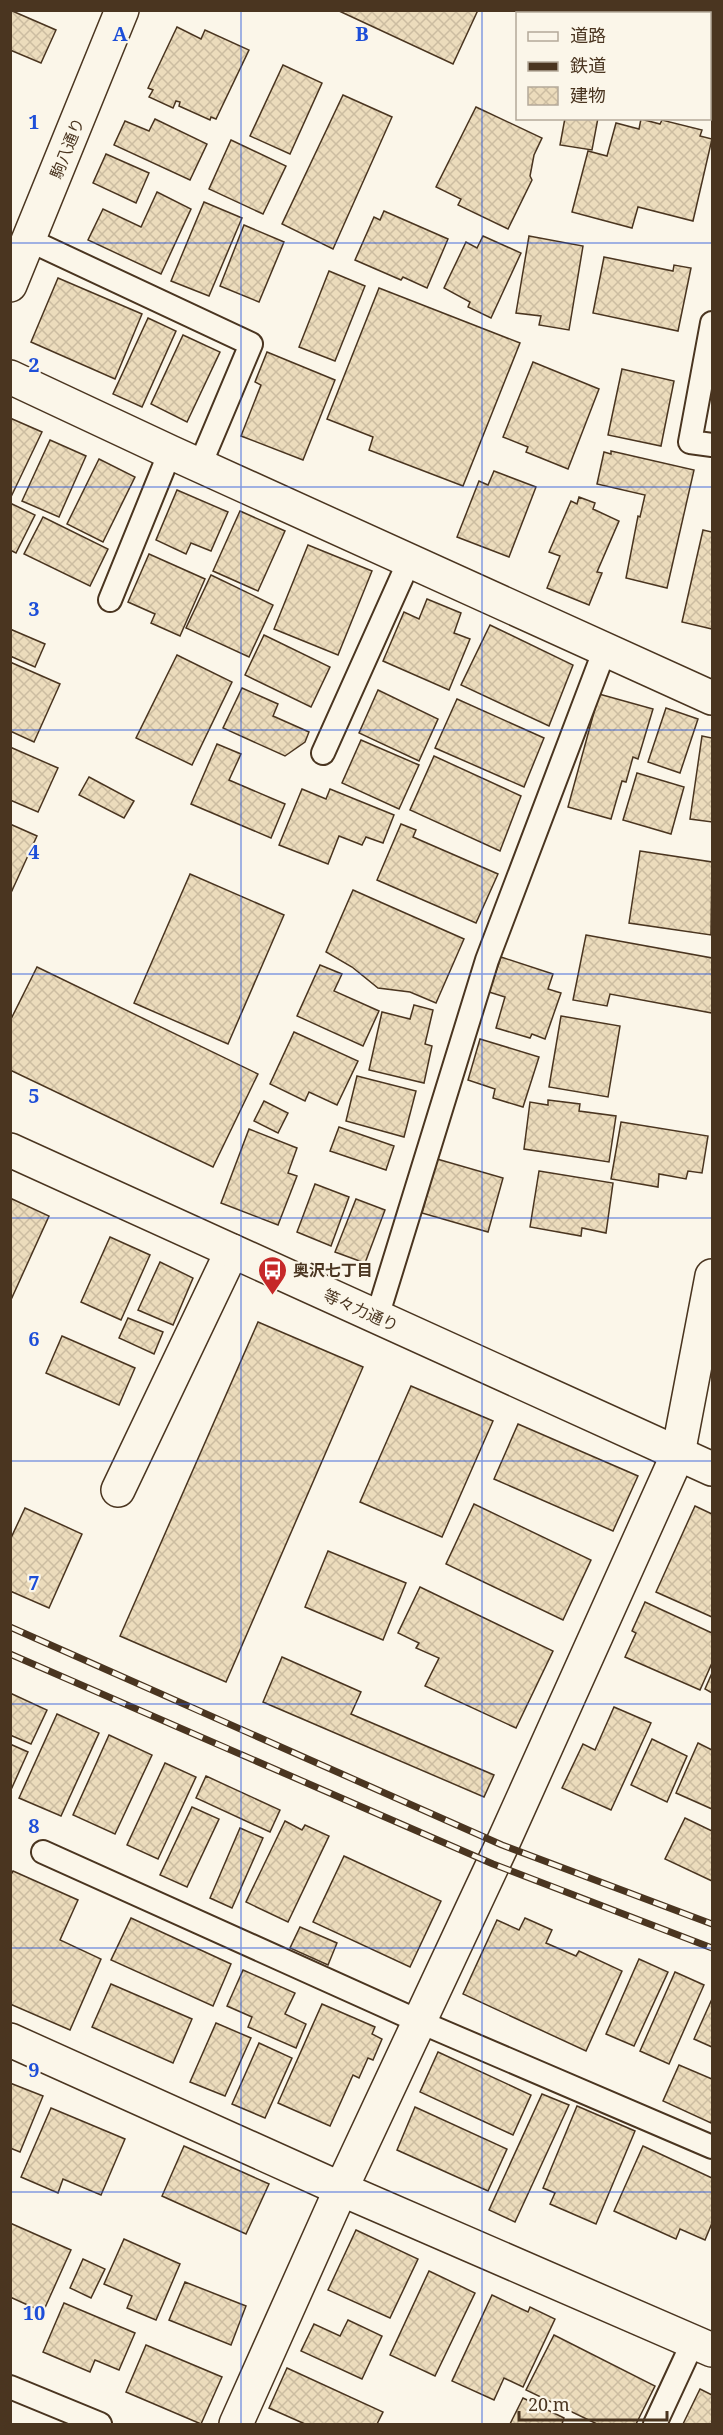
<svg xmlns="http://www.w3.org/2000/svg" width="723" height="2435" viewBox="0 0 723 2435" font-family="'Noto Serif','Noto Sans JP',serif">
<defs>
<pattern id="building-cross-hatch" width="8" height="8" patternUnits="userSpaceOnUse" patternTransform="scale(1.5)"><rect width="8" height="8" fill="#ecdcbc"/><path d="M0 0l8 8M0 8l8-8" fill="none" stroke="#ccbda1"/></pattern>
</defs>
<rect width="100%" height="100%" fill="#fbf6e9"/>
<g fill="url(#building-cross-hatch)" stroke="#4a3520" stroke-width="1.5">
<polygon points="10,10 56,30 41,63 10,50"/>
<polygon points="337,10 478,10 453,64"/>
<polygon points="672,10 712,10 712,20 710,19 710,14 685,14"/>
<polygon points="177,27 201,39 205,30 249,50 216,119 211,117 210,120 179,106 180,102 176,101 173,108 149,97 153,90 148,88"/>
<polygon points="283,65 322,83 290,154 250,136"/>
<polygon points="343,95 392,117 333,249 282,224"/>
<polygon points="476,107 542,138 534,155 530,176 532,180 508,229 458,205 461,199 436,187"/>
<polygon points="565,118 598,118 592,150 560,145"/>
<polygon points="155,119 207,144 190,180 114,145 125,121 149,131"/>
<polygon points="641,119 660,124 662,120 702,130 700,136 712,139 693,221 638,207 632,228 572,212 588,151 607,156 616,123 639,129"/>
<polygon points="231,140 286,166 263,214 209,189"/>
<polygon points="106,154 149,173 136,203 93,183"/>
<polygon points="157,192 191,209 161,274 88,240 103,209 141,227"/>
<polygon points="204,202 242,218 209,296 171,281"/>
<polygon points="384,211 448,239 427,288 403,277 401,280 355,260 374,217 380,220"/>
<polygon points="244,225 284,242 259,302 220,286"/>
<polygon points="483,236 521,253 491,318 468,307 470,302 444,288 466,242 477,248"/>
<polygon points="529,236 583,246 569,330 539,325 541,316 516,313"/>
<polygon points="604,257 673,271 674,265 691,268 678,331 593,313"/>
<polygon points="329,271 365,286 335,361 299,347"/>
<polygon points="58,278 142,314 115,379 31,342"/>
<polygon points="379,288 520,343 463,486 369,450 373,437 327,419"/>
<polygon points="148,318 176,331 142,407 113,394"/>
<polygon points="183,335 220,352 187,422 151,404"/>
<polygon points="267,352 335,380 303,460 241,436 261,385 255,382"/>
<polygon points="533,362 599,389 568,469 526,452 528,447 503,437"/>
<polygon points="622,369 674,381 661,446 608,435"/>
<polygon points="10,418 42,432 10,499"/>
<polygon points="50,440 86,456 59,517 22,501"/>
<polygon points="611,451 694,470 667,588 626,578 638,516 640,517 645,495 597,484 604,452 611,454"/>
<polygon points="99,459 135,477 103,542 67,524"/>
<polygon points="494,471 536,487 509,557 457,537 479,481 488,485"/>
<polygon points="177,490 228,512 211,551 191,543 186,554 156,540"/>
<polygon points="579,497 595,503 593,509 619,521 597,572 602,573 589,605 547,588 560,556 549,552 571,501 577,504"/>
<polygon points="10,503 35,515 16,553 10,550"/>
<polygon points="240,511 285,531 258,591 213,571"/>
<polygon points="43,517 108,549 90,586 24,554"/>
<polygon points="703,530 712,532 712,629 682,622"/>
<polygon points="308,545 372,571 338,655 274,629"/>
<polygon points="149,554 205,579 180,636 151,623 155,614 128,602"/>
<polygon points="211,575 273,605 249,657 186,628"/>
<polygon points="427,599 461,613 454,633 470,639 449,690 383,661 404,612 419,619"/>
<polygon points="490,625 573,665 549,726 461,685"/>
<polygon points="10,629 45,644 35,667 10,656"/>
<polygon points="264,635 330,667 311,707 245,675"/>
<polygon points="177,655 232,682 192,765 136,738"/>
<polygon points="10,662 60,684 34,742 10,731"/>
<polygon points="242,688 278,704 273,716 309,732 305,742 285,756 223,728"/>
<polygon points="378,690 438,719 419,761 359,733"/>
<polygon points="599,694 653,709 638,759 633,757 626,782 622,781 611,819 568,807"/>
<polygon points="457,699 544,738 524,787 435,748"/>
<polygon points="666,708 698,719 680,773 648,762"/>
<polygon points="702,736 712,738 712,822 690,819"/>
<polygon points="361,740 419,765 399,809 342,783"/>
<polygon points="217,744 241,754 229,780 285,804 271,838 191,804"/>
<polygon points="10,747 58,768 38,812 10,800"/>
<polygon points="434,756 521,796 500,851 410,810"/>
<polygon points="637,773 684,787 671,834 623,820"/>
<polygon points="89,777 134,801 124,818 79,795"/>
<polygon points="302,789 326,799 330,789 394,815 383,843 366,837 362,845 339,836 328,864 279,845"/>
<polygon points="10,824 37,836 10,895"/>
<polygon points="401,824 416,830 413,837 498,874 476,923 377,880"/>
<polygon points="640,851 712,862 711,935 629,923"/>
<polygon points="190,874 284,915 228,1044 134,1003"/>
<polygon points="353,890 464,939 436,1003 410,992 378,988 352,967 326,952"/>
<polygon points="586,935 712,958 712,1013 610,994 607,1006 573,1000"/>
<polygon points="501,957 553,974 548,989 561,993 545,1039 532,1034 530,1038 496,1028 505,997 489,992"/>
<polygon points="320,965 342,974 334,991 379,1011 363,1046 297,1016"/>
<polygon points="37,967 258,1074 213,1167 10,1070 10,1021"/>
<polygon points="414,1005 433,1010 425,1044 432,1046 424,1083 369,1070 382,1012 410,1019"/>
<polygon points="561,1016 620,1026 608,1097 549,1087"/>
<polygon points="294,1032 358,1061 337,1105 309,1092 305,1101 270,1084"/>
<polygon points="480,1039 539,1057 523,1107 493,1098 495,1089 468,1080"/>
<polygon points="357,1076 416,1091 404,1137 346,1121"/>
<polygon points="548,1100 580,1104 579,1111 616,1116 609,1162 524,1149 530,1102 548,1105"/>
<polygon points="264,1101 288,1113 278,1133 254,1121"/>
<polygon points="621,1122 708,1136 702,1173 688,1171 686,1179 659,1174 658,1187 611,1179"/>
<polygon points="339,1127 394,1146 386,1170 330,1151"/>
<polygon points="249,1129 297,1148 288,1173 297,1176 278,1225 221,1203"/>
<polygon points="437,1159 503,1178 488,1232 422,1213"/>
<polygon points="539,1171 613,1183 606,1233 582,1228 581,1236 530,1227"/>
<polygon points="315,1184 349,1197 331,1246 297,1232"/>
<polygon points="10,1198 49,1216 10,1302"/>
<polygon points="356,1199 385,1210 365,1263 335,1252"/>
<polygon points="110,1237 150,1255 121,1320 81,1302"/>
<polygon points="160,1262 193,1278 173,1325 138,1310"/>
<polygon points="128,1318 163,1332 154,1354 119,1338"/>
<polygon points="258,1322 363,1367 226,1682 120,1636"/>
<polygon points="62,1336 135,1368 119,1405 46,1373"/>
<polygon points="411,1386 493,1421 442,1537 360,1502"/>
<polygon points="518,1424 638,1476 613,1531 494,1479"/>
<polygon points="474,1504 591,1560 563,1620 446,1564"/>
<polygon points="695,1506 712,1514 712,1617 656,1592"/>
<polygon points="25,1508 82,1534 49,1608 10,1591 10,1540"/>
<polygon points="328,1551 406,1583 383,1640 305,1607"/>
<polygon points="420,1587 553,1651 516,1728 425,1686 439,1658 416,1648 419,1643 398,1633"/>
<polygon points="645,1602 712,1633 712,1663 700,1690 625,1657 636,1633 632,1631"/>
<polygon points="282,1657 361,1692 351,1714 494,1775 484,1797 263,1702"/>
<polygon points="712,1673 712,1693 705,1689"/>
<polygon points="10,1693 47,1710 31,1744 10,1735"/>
<polygon points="614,1707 651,1723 611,1810 562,1788 583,1744 595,1750"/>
<polygon points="57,1714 99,1733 61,1816 19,1798"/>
<polygon points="109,1735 152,1755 115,1834 73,1815"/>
<polygon points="652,1739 687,1756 667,1802 631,1785"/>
<polygon points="698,1743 712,1750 712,1809 676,1793"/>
<polygon points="10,1744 28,1752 10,1792"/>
<polygon points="165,1763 196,1777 158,1859 127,1845"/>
<polygon points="206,1776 280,1810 270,1832 196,1798"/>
<polygon points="192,1807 219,1819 187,1887 160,1875"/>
<polygon points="685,1818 712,1831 712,1881 665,1859"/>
<polygon points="285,1821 302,1830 305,1825 329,1836 288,1922 246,1902"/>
<polygon points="240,1828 263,1838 232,1908 210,1898"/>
<polygon points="344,1856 441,1901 410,1967 313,1922"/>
<polygon points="13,1871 78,1900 60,1940 101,1959 70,2030 10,2004 10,1876"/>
<polygon points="131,1918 231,1964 213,2006 111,1960"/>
<polygon points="525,1918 552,1930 546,1943 576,1956 579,1951 622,1971 586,2051 463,1994 497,1920 519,1930"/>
<polygon points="300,1927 337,1943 328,1965 290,1948"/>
<polygon points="639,1959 668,1972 634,2046 606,2034"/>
<polygon points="243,1970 295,1993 285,2014 306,2024 296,2048 248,2027 252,2017 227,2006"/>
<polygon points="675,1972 704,1985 669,2064 640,2051"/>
<polygon points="111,1984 192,2019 173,2063 92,2027"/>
<polygon points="712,1999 712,2047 694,2039"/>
<polygon points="322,2004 375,2027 372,2034 382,2039 373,2060 368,2058 359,2078 353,2075 330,2126 278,2103"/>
<polygon points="216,2023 251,2038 225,2096 190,2082"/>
<polygon points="259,2043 292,2058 265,2118 232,2104"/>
<polygon points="438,2052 531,2095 513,2135 420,2092"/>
<polygon points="679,2065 712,2079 712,2119 711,2123 663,2101"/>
<polygon points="10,2083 43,2096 20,2152 10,2148"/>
<polygon points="542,2094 569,2105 515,2222 489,2210"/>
<polygon points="577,2106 635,2131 596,2224 550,2204 555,2193 543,2188"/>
<polygon points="415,2107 507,2149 488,2191 397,2150"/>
<polygon points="51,2108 125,2139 101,2195 63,2179 58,2193 21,2177"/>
<polygon points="184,2146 269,2184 246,2234 162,2196"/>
<polygon points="643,2146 712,2178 712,2223 705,2240 680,2229 676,2239 614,2211"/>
<polygon points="10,2223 71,2250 43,2312 10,2297"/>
<polygon points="356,2230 418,2259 390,2318 328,2290"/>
<polygon points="124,2239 180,2264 156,2320 127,2308 132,2296 104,2284"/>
<polygon points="83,2259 105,2269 91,2298 70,2288"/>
<polygon points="429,2271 475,2293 435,2376 390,2355"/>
<polygon points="185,2282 246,2306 231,2345 169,2320"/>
<polygon points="492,2295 528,2312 530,2307 555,2319 523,2387 504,2378 494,2400 452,2381"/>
<polygon points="64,2303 135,2333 119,2370 95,2360 90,2372 43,2352"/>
<polygon points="348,2320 382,2336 362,2379 301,2351 314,2324 340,2336"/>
<polygon points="554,2335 655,2386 636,2424 597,2424 526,2390"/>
<polygon points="146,2345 222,2377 201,2424 126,2392"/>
<polygon points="287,2368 383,2412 377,2424 305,2424 269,2408"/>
<polygon points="700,2389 712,2395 712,2424 683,2424"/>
<polygon points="523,2398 564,2418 562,2424 510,2424"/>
</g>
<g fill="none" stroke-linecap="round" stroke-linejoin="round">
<defs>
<g id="service">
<polyline points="29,240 251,344 200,465"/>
<polyline points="712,323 690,442 712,445"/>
<polyline points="110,600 170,452"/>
<polyline points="323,753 410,559"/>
<polyline points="377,1317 487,960 605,649"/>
<polyline points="43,1852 418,2021 712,2147"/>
<polyline points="10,2387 100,2424"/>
<polyline points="655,2424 693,2342"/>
</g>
<g id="minor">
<polyline points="10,377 170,452 712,698"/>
<polyline points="118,1490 232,1251"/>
<polyline points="10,2040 341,2189 712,2350"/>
<polyline points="236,2424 341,2189 502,1845 678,1454 712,1276"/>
</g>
<g id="tertiary">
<polyline points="10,285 122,10"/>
<polyline points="10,1150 712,1469"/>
</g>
</defs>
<use href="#service" stroke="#4a3520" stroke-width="26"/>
<use href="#minor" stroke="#4a3520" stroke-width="36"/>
<use href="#tertiary" stroke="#4a3520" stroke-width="36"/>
<use href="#service" stroke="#fbf6e9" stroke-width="22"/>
<use href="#minor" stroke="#fbf6e9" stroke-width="33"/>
<use href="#tertiary" stroke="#fbf6e9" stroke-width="33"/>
<defs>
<g id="rail">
<polyline points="10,1627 502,1845 712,1924"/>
<polyline points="10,1654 493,1864 712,1948"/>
</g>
</defs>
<use href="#rail" stroke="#4a3520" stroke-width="7"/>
<use href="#rail" stroke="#fbf6e9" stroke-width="4.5" stroke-dasharray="14" stroke-linecap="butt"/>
</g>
<path fill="none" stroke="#1d4ed8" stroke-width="1.5" stroke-opacity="0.55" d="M241 10V2424M482 10V2424M10 243H712M10 487H712M10 730H712M10 974H712M10 1218H712M10 1461H712M10 1704H712M10 1948H712M10 2192H712"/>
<defs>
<symbol id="bus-pin" viewBox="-11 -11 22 30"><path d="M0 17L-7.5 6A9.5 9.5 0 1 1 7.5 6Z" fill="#c62828" stroke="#fbf6e9"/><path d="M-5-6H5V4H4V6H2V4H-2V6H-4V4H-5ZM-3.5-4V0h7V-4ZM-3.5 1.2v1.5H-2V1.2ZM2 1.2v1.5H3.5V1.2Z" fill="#fff"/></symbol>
</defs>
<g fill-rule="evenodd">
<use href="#bus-pin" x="256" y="1254" width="33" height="45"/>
</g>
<g text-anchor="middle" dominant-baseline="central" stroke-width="4.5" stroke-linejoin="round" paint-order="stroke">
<g font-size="16" fill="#4a3520" stroke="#fbf6e9">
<text transform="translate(67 148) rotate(-68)">駒八通り</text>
<text transform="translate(361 1310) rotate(24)">等々力通り</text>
</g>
<g font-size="16" font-weight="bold" fill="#4a3520" stroke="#fbf6e9" text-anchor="start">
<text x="293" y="1270">奥沢七丁目</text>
</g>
</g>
<g font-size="20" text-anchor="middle" font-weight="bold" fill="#1d4ed8" stroke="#fbf6e9" stroke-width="4.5" stroke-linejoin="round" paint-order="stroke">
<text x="120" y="41">A</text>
<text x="362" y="41">B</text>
<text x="34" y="129">1</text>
<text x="34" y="372">2</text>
<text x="34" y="616">3</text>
<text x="34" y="859">4</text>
<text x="34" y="1103">5</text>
<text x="34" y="1346">6</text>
<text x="34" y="1590">7</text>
<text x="34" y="1833">8</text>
<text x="34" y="2077">9</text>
<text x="34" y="2320">10</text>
</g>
<rect width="723" height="2435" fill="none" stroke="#4a3520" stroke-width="24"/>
<rect x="516" y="12" width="195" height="108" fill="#fbf6e9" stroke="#b4a999" stroke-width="1.5"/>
<rect x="528" y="32" width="30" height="9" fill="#fbf6e9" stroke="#b4a999" stroke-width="1.5"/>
<text x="570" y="42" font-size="18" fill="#4a3520">道路</text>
<rect x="528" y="62" width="30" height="9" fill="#4a3520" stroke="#b4a999" stroke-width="1.5"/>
<text x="570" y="72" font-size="18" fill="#4a3520">鉄道</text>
<rect x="528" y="87" width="30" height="18" fill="url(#building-cross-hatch)" stroke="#b4a999" stroke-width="1.5"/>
<text x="570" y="102" font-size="18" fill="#4a3520">建物</text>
<path d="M519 2411v9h148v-9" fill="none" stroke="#4a3520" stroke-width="3"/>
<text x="528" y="2411" font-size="18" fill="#4a3520" stroke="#fbf6e9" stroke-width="4.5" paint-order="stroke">20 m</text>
</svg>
